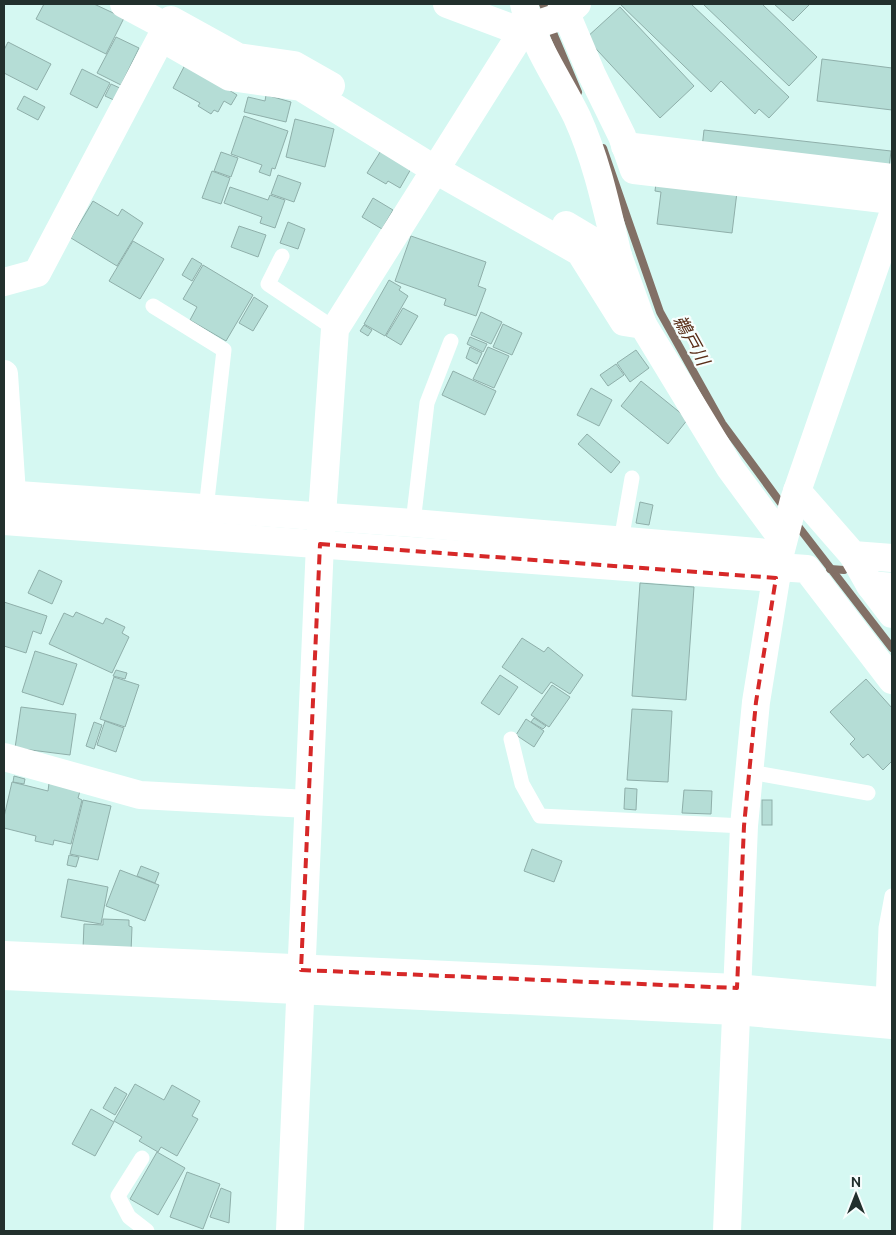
<svg xmlns="http://www.w3.org/2000/svg" width="896" height="1235" viewBox="0 0 896 1235" font-family="Ubuntu,'Noto Sans JP',sans-serif">
<rect width="100%" height="100%" fill="#d5f8f2"/>
<g fill="none" stroke-linecap="round" stroke-linejoin="round">
<g stroke="#827066" stroke-width="8">
<polyline points="543,4 554,35 578,92"/>
<polyline points="603,148 660,312 722,423 786,510"/>
<polyline points="794,521 892,648"/>
<polyline points="830,569 844,570"/>
</g>
</g>
<g fill="#b5ddd6" stroke="#8fafaa">
<polygon points="44,4 94,4 124,18 106,54 36,19"/>
<polygon points="620,4 691,4 789,97 769,118 759,109 755,114 721,81 711,92"/>
<polygon points="703,4 762,4 817,57 789,86"/>
<polygon points="774,4 810,4 793,21"/>
<polygon points="620,7 694,86 660,118 586,38"/>
<polygon points="116,37 139,48 121,85 97,73"/>
<polygon points="8,42 51,64 37,90 4,73 4,50"/>
<polygon points="822,59 892,68 892,110 817,101"/>
<polygon points="186,63 237,95 231,105 224,101 218,112 214,110 211,114 198,106 200,103 173,88"/>
<polygon points="82,69 110,83 97,108 70,94"/>
<polygon points="111,84 122,89 116,101 105,96"/>
<polygon points="266,95 291,102 286,122 244,112 248,97 265,101"/>
<polygon points="24,96 45,107 38,120 17,109"/>
<polygon points="244,116 288,131 275,169 272,168 270,176 259,172 262,165 231,154"/>
<polygon points="295,119 334,129 325,167 286,157"/>
<polygon points="704,130 891,151 889,168 702,148"/>
<polygon points="382,149 412,167 400,188 388,181 386,184 367,173"/>
<polygon points="221,152 238,158 231,177 214,171"/>
<polygon points="212,171 230,178 221,204 202,198"/>
<polygon points="278,175 301,183 294,202 271,194"/>
<polygon points="656,183 737,192 732,233 657,224 661,192 655,191"/>
<polygon points="230,187 268,200 270,195 285,200 275,228 260,223 262,217 224,203"/>
<polygon points="373,198 393,210 382,229 362,217"/>
<polygon points="93,201 118,216 122,209 143,223 117,266 71,238"/>
<polygon points="288,222 305,229 298,249 280,243"/>
<polygon points="239,226 266,235 258,257 231,247"/>
<polygon points="411,236 486,262 478,286 486,289 476,316 444,305 446,299 395,281"/>
<polygon points="133,241 164,259 140,299 109,281"/>
<polygon points="192,258 202,264 192,281 182,275"/>
<polygon points="203,265 253,295 226,341 190,320 197,307 183,299"/>
<polygon points="389,280 401,287 399,290 408,296 385,336 364,324"/>
<polygon points="254,297 268,306 253,331 239,323"/>
<polygon points="403,308 418,316 401,345 386,336"/>
<polygon points="481,312 502,322 491,344 471,335"/>
<polygon points="503,324 522,333 512,355 493,347"/>
<polygon points="364,325 372,330 368,336 360,331"/>
<polygon points="470,337 487,344 483,352 467,344"/>
<polygon points="470,347 482,353 477,364 466,358"/>
<polygon points="488,347 509,356 494,388 473,379"/>
<polygon points="636,350 649,368 630,382 617,363"/>
<polygon points="616,364 624,375 608,386 600,375"/>
<polygon points="453,371 496,391 485,415 442,395"/>
<polygon points="641,381 688,419 668,444 621,406"/>
<polygon points="591,388 612,400 599,426 577,415"/>
<polygon points="587,434 620,462 611,473 578,444"/>
<polygon points="640,502 653,505 649,525 636,523"/>
<polygon points="39,570 62,581 52,604 28,593"/>
<polygon points="640,583 694,587 686,700 632,696"/>
<polygon points="4,602 47,616 41,634 33,631 26,653 4,646"/>
<polygon points="76,612 103,624 106,618 125,627 122,633 129,637 112,673 49,644 64,613 73,617"/>
<polygon points="522,638 544,652 548,647 583,675 570,694 551,682 542,694 502,667"/>
<polygon points="35,651 77,664 63,705 22,692"/>
<polygon points="116,670 127,673 125,679 113,676"/>
<polygon points="500,675 518,687 499,715 481,703"/>
<polygon points="114,677 139,685 125,727 100,719"/>
<polygon points="866,679 892,708 892,761 883,770 868,754 863,758 850,744 855,739 830,712"/>
<polygon points="552,685 570,697 549,727 531,715"/>
<polygon points="21,707 76,714 70,755 15,748"/>
<polygon points="632,709 672,711 668,782 627,780"/>
<polygon points="534,718 546,726 543,729 531,722"/>
<polygon points="526,719 544,731 534,747 516,735"/>
<polygon points="105,721 124,728 116,752 97,745"/>
<polygon points="94,722 102,725 94,749 86,746"/>
<polygon points="14,776 25,779 24,784 13,782"/>
<polygon points="12,782 48,791 49,783 80,791 78,798 82,800 71,844 54,840 53,845 35,841 36,836 4,828 4,817"/>
<polygon points="625,788 637,789 636,810 624,809"/>
<polygon points="684,790 712,791 711,814 682,813"/>
<polygon points="83,800 111,806 98,860 70,854"/>
<rect x="762" y="800" width="10" height="25"/>
<polygon points="532,849 562,861 554,882 524,871"/>
<polygon points="69,855 79,857 76,867 67,865"/>
<polygon points="141,866 159,873 155,883 137,876"/>
<polygon points="120,870 159,885 145,921 106,906"/>
<polygon points="68,879 108,887 101,924 61,917"/>
<polygon points="103,919 129,920 129,926 132,927 131,952 83,949 84,924 103,925"/>
<polygon points="135,1084 164,1100 172,1085 200,1101 192,1116 198,1119 177,1156 161,1147 158,1152 139,1141 142,1137 114,1121"/>
<polygon points="115,1087 127,1094 115,1115 103,1108"/>
<polygon points="91,1109 114,1122 95,1156 72,1144"/>
<polygon points="157,1152 185,1168 158,1215 130,1199"/>
<polygon points="187,1172 220,1184 203,1229 170,1217"/>
<polygon points="221,1188 231,1192 229,1223 210,1217"/>
</g>
<g fill="none" stroke-linecap="round" stroke-linejoin="round">
<g stroke="#fff" stroke-width="15">
<polyline points="282,256 268,284 335,329"/>
<polyline points="153,306 224,350 206,509"/>
<polyline points="413,523 427,403 451,341"/>
<polyline points="621,541 632,478"/>
<polyline points="511,739 522,784 540,816 744,826"/>
<polyline points="750,772 868,793"/>
<polyline points="883,1001 886,928 892,896"/>
<polyline points="142,1158 118,1196 129,1217 147,1231"/>
</g>
<g stroke="#fff" stroke-width="28">
<polyline points="124,4 167,27"/>
<polyline points="447,4 522,32"/>
<path d="M524 4C533 45 559 80 577 117 597 161 607 210 618 256"/>
<polyline points="562,4 592,75 622,136 634,170 892,200"/>
<polyline points="171,20 238,57 294,65 331,86"/>
<polyline points="162,38 230,77 301,87 434,169 580,252 624,322 643,325 730,468 783,540"/>
<polyline points="625,146 892,178"/>
<polyline points="566,225 618,256"/>
<polyline points="602,265 618,256 643,325"/>
<polyline points="4,282 37,273 170,21"/>
<polyline points="4,374 12,494 6,511"/>
<polyline points="797,491 853,555 892,558"/>
<polyline points="4,494 413,523 780,554"/>
<polyline points="4,521 776,578"/>
<polyline points="853,555 870,585 892,587"/>
<polyline points="778,567 807,569 892,680"/>
<polyline points="870,585 892,614"/>
<polyline points="4,757 140,795 308,804"/>
<polyline points="4,955 737,988 892,1002"/>
<polyline points="4,976 736,1011 892,1025"/>
<polyline points="290,1231 320,544 335,329 522,32 529,27 565,15 577,4"/>
</g>
<polyline stroke="#fff" stroke-width="28" points="727,1231 744,826 756,702 780,554 794,500 892,217"/>
</g>
<path fill="none" stroke="#d62828" stroke-width="4" stroke-dasharray="10 6" stroke-linejoin="round" d="M320 544 776 578 756 702 744 826 737 988 301 970Z"/>
<g text-anchor="middle" dominant-baseline="central" stroke-width="4.5" stroke-linejoin="round" paint-order="stroke">
<g font-size="18" font-style="italic" fill="#582c16" stroke="#f7fefd">
<text transform="translate(692 340) rotate(61)">鵜戸川</text>
</g>
</g>
<rect width="896" height="1235" fill="none" stroke="#22302d" stroke-width="10"/>
<g transform="translate(856 1195)" stroke="#f7fefd" stroke-width="4" paint-order="stroke">
<path d="M0-4L9 19L0 12L-9 19Z" fill="#22302d"/>
<text y="-8" font-size="14" font-weight="bold" text-anchor="middle" fill="#22302d">N</text>
</g>
</svg>
